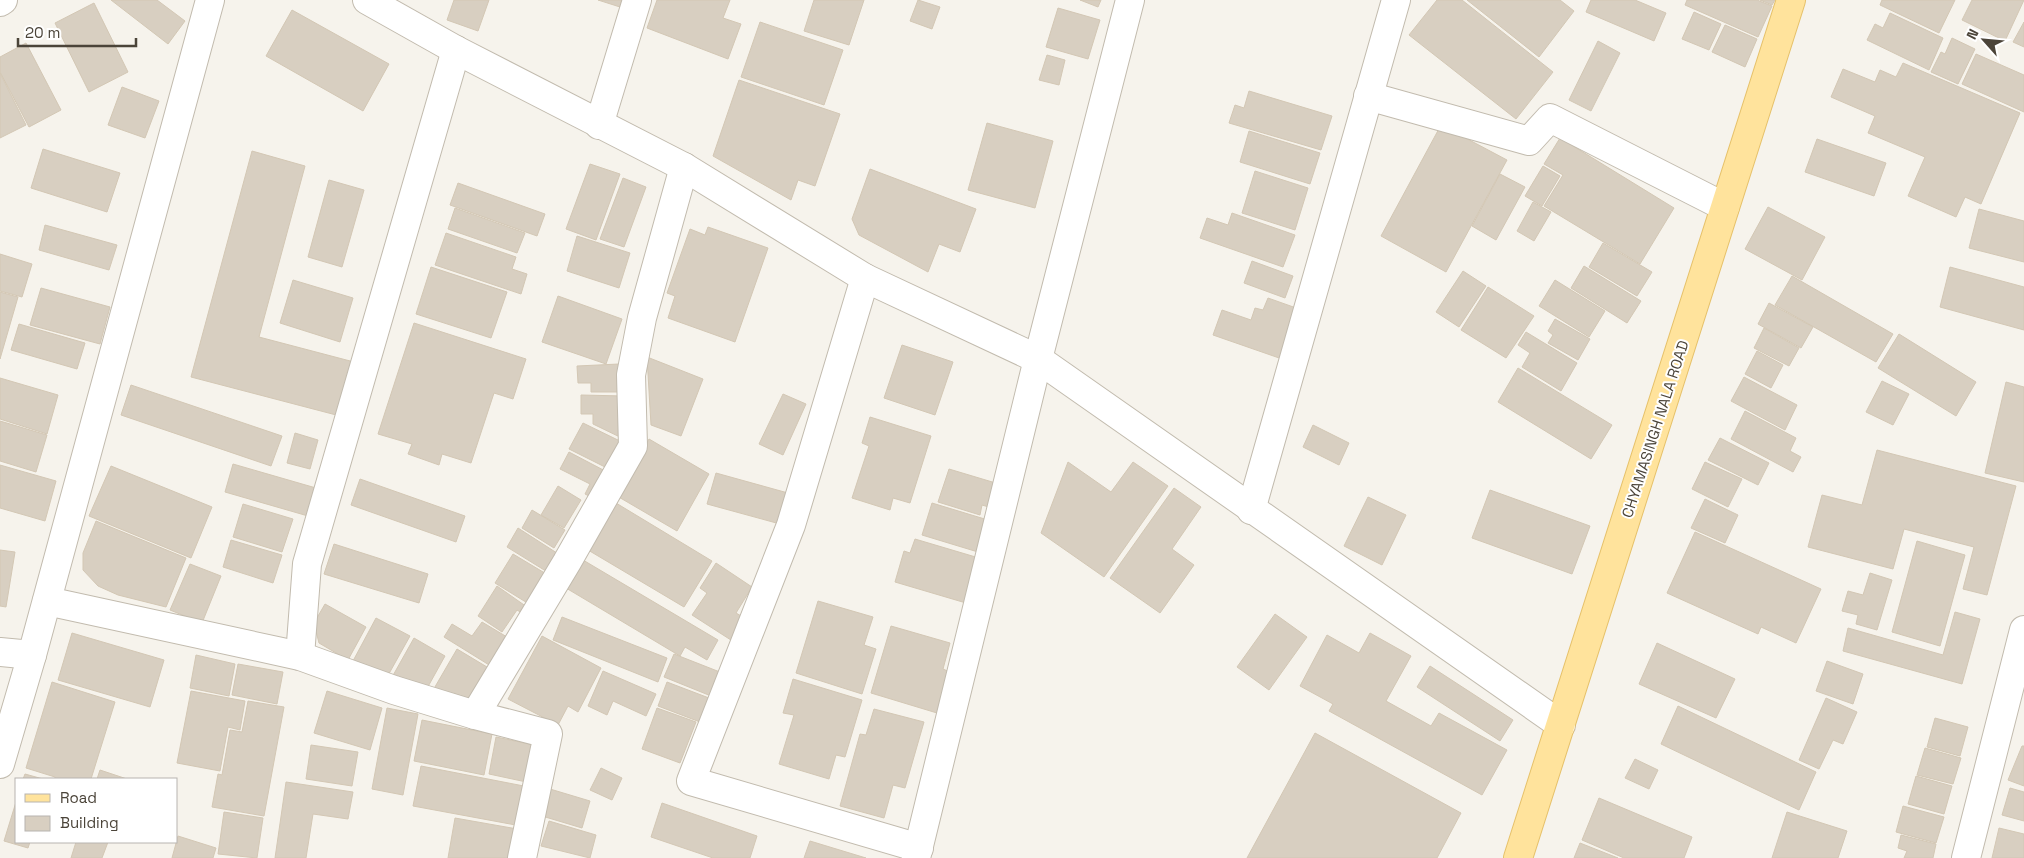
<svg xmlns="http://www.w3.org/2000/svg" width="2024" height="858" viewBox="0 0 2024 858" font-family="'Space Grotesk',sans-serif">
<rect width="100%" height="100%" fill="#f6f3ec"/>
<g fill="#d8cfc1" stroke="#d3c7b4">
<polygon points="111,0 157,0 185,21 168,44"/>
<polygon points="454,0 489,0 478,31 447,20"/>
<polygon points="598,0 622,0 620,7"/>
<polygon points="657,0 730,0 723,18 741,24 728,59 647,28"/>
<polygon points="814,0 864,0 849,45 804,31"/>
<polygon points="918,0 940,7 932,29 910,21"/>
<polygon points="1080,0 1101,0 1098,7"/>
<polygon points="1437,0 1462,0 1553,72 1516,119 1409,35"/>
<polygon points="1467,0 1560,0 1574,11 1539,57"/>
<polygon points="1591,0 1635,0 1666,13 1654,41 1586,12"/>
<polygon points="1687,0 1757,0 1772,6 1758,37 1685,5"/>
<polygon points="1760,0 1775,0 1772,5"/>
<polygon points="1882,0 1955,0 1939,33 1880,5"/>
<polygon points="1972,0 2024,0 2005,41 1962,20"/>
<polygon points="94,3 128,72 89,92 55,23"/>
<polygon points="1058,8 1100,20 1088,59 1046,47"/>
<polygon points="292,10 389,64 363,111 266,56"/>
<polygon points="1694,12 1721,24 1709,50 1682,39"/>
<polygon points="1890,13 1943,38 1929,70 1867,40 1875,24 1883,28"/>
<polygon points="760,22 843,50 824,105 741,77"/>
<polygon points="2024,22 2024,47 2013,42"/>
<polygon points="1725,25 1757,39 1745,67 1712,52"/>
<polygon points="1952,38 1975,49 1958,84 1931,72 1941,52 1945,54"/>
<polygon points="1598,41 1620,53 1591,111 1569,100"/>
<polygon points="26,43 61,110 29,127 0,72 0,57"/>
<polygon points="1976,54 2024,75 2024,112 1962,84"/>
<polygon points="1047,55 1065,60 1059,85 1039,80"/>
<polygon points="1903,63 2020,113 1981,204 1965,197 1956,217 1908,196 1925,157 1868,133 1875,116 1831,97 1843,69 1875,82 1880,70 1896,77"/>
<polygon points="0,73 26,125 0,138"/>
<polygon points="739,80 840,114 815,186 798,180 791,200 713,156"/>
<polygon points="122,87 159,101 145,138 108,125"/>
<polygon points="1249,91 1332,116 1321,150 1229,123 1235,105 1244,108"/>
<polygon points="987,123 1053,141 1035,208 968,190"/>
<polygon points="1441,125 1507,160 1446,272 1381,236"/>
<polygon points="1249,131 1320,153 1310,184 1240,162"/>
<polygon points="1560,138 1674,208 1640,264 1544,206 1563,175 1544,164"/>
<polygon points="1817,139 1886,163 1874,196 1805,172"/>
<polygon points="43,149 120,173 107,212 31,188"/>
<polygon points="252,151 305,166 259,337 354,362 340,416 191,377"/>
<polygon points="590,164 620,174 596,240 566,229"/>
<polygon points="1543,166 1560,176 1542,206 1525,196"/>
<polygon points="870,169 976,209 960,252 939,244 928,272 859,235 852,219"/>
<polygon points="1255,171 1308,188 1295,230 1242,213"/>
<polygon points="1500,174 1525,187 1496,240 1472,226"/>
<polygon points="623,178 646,187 624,247 600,239"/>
<polygon points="329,180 364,190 342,267 308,257"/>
<polygon points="458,183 545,214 537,236 450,205"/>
<polygon points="1533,202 1551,212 1534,241 1517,231"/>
<polygon points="1768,207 1825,237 1802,280 1745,249"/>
<polygon points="455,208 525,233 517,253 448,229"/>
<polygon points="1979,209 2024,221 2024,262 1969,248"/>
<polygon points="1232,213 1295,235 1283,267 1200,238 1207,218 1228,225"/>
<polygon points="45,225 117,245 109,270 39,250"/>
<polygon points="708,227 768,248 735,342 668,318 675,296 667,293 690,229 705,235"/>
<polygon points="446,233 516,257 512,269 527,274 521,294 435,265"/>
<polygon points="577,236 630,253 619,288 567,271"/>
<polygon points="1603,243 1652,272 1637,296 1589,267"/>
<polygon points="0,254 32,264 22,297 0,291"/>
<polygon points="1252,261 1293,276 1285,298 1244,283"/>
<polygon points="1584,266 1641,301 1627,323 1571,288"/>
<polygon points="431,267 507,292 491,338 416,314"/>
<polygon points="1950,267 2024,287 2024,330 1940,307"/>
<polygon points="1463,271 1486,286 1459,327 1436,312"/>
<polygon points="1792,276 1893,334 1876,362 1775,305"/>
<polygon points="293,280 353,298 340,342 280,323"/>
<polygon points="1555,280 1605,311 1589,337 1539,306"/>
<polygon points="1488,287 1534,316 1506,358 1461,330"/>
<polygon points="41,288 110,307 100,344 30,325"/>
<polygon points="0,292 18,297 0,359"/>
<polygon points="558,296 622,319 606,364 542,342"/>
<polygon points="1268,298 1299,309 1282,359 1213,335 1222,310 1251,320 1255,308 1263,310"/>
<polygon points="1769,303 1813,327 1801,348 1758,324"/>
<polygon points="1555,319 1590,339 1578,360 1548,343 1553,335 1548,331"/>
<polygon points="414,323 526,359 513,399 494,393 471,463 442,454 439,465 408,454 412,444 378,434"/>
<polygon points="19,324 85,343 77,369 11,350"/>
<polygon points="1764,328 1799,348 1789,366 1754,348"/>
<polygon points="1526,332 1577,363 1561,391 1522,367 1530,353 1518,345"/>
<polygon points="1899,334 1976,382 1956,416 1878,368"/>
<polygon points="902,345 953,362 935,415 884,398"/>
<polygon points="1757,351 1783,365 1771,388 1745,374"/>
<polygon points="647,357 703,379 681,436 651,425"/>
<polygon points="619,364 621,392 591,392 591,383 578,383 577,366"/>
<polygon points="1518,368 1612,425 1591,459 1498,402"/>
<polygon points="1744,377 1797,405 1785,430 1731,401"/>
<polygon points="0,378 58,395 47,434 0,419"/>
<polygon points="1882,381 1909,394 1893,425 1866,412"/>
<polygon points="2006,382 2024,387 2024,482 1985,473"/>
<polygon points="131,385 282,436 271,466 121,415"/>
<polygon points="783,394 806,404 783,455 759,444"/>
<polygon points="581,395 624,396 624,439 593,424 593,414 581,414"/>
<polygon points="1745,411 1796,438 1790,451 1801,457 1793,472 1731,439"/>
<polygon points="870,417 931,436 910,503 893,498 890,510 852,498 869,446 862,443"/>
<polygon points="0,421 47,435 36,472 0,461"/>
<polygon points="583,423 624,443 611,470 569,449"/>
<polygon points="1313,425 1349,443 1339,465 1303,447"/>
<polygon points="295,433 318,440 310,469 287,463"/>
<polygon points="1720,438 1769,463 1758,485 1708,460"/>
<polygon points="649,439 709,474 677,531 617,496"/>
<polygon points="1877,450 2016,486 1987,595 1963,589 1974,547 1904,529 1893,569 1808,547 1822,495 1862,505"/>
<polygon points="569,452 609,473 595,499 585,494 590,484 560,469"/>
<polygon points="1068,462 1111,492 1133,462 1168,486 1104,577 1041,533"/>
<polygon points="1705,462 1742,479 1728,507 1692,489"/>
<polygon points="233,464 316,488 308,516 225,492"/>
<polygon points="0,465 56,481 45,521 0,508"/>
<polygon points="111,466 212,507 191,558 89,516"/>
<polygon points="949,469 999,484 992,508 982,505 980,515 938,502"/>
<polygon points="716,473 788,493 780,524 707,504"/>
<polygon points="360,479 465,516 456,542 351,505"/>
<polygon points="558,486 581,500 564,528 541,515"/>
<polygon points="1174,488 1201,507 1172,549 1194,565 1160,613 1110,578"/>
<polygon points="1490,490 1590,526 1572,574 1472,538"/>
<polygon points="1368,497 1406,515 1382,565 1344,546"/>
<polygon points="1705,499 1738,515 1725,543 1691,528"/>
<polygon points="616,503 712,561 684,607 588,550"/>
<polygon points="932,503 988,520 978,552 922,535"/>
<polygon points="243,504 293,519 282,552 233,537"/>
<polygon points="532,510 565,530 554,548 522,528"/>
<polygon points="96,521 186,558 166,607 118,595 98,586 83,570 83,553"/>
<polygon points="518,528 560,555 549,573 507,547"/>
<polygon points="1695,532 1821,589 1796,643 1761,627 1758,634 1667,593"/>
<polygon points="915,539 979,558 966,603 895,582 904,551 910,553"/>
<polygon points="231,540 282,555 273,583 223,567"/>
<polygon points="1917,541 1965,555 1940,646 1892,632"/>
<polygon points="334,544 428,574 419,603 324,574"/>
<polygon points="0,550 15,552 6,607 0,606"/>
<polygon points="513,554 548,575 529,604 495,583"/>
<polygon points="583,560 718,640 707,660 685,647 680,656 566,588"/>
<polygon points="716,563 752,587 736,613 748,620 734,642 692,615 707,593 700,588"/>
<polygon points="190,564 221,576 202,623 170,610"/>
<polygon points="1870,573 1892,580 1877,630 1856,624 1858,615 1842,611 1848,591 1863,595"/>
<polygon points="497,586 527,607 522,613 517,610 502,632 478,616"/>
<polygon points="818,601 873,617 864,645 876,649 862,694 796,673"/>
<polygon points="325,604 366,627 348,660 319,643 314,623"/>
<polygon points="1955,612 1980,619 1962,684 1843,651 1848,628 1943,655"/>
<polygon points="1275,614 1307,637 1269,690 1237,667"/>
<polygon points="562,617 667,658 658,682 553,640"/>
<polygon points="376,618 410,636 386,679 353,661"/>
<polygon points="482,622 512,640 494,668 444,637 452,624 472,636"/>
<polygon points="891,626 950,643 943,669 950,672 937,713 871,693"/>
<polygon points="72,633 164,660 150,707 58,680"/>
<polygon points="1370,633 1411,656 1386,701 1431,726 1439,713 1507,750 1482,795 1329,711 1333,704 1300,686 1327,635 1359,653"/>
<polygon points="542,636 601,668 578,712 568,706 558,725 508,699"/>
<polygon points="414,638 445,656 425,692 391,679"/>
<polygon points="1657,643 1735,679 1716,718 1639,684"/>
<polygon points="457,649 492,670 473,704 454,693 450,702 432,692"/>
<polygon points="674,654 725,674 716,698 664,677"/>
<polygon points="196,655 235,664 229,696 190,688"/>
<polygon points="1827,661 1863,674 1853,704 1816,691"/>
<polygon points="238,664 283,672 277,704 232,695"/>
<polygon points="1430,666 1513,720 1500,741 1417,687"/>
<polygon points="603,671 656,694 646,716 613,701 607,715 588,706"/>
<polygon points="793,679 862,700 845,757 836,755 829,779 779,764 794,715 783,713"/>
<polygon points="52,682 115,702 91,779 55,779 55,777 26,768"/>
<polygon points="667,682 709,698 700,722 658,706"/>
<polygon points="191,691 245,701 240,730 228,727 220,771 177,763"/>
<polygon points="327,691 382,708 370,750 314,733"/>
<polygon points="1826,698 1857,712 1843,744 1833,740 1819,769 1799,760"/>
<polygon points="248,701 284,707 264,816 212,807 218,774 222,775 230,730 242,732"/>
<polygon points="1678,706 1816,772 1799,810 1661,744"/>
<polygon points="387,708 418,714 403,795 372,789"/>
<polygon points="657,708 696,722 680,763 642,749"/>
<polygon points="874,709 924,722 905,788 893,785 884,818 840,806 860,734 866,735"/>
<polygon points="1935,718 1968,727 1960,756 1927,747"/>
<polygon points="422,720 492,734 484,775 414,761"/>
<polygon points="1315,733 1461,813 1437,858 1247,858"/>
<polygon points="496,737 539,746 531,783 489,774"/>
<polygon points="311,745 358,752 352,786 306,779"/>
<polygon points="2022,746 2024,746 2024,786 2008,780"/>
<polygon points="1925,748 1961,758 1953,784 1917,775"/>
<polygon points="1635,759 1658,770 1649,789 1625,778"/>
<polygon points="421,766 529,787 521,826 413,806"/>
<polygon points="601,768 622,778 612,800 590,790"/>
<polygon points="100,770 127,779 97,779"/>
<polygon points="25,774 43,779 23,779"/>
<polygon points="1916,776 1952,786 1944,814 1908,804"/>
<polygon points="286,782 353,792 348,819 313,814 306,858 275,858"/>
<polygon points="2010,788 2024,792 2024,821 2002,815"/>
<polygon points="550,789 590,801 582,828 542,816"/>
<polygon points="1599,798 1692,837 1684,858 1624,858 1582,840"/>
<polygon points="16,802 16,842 30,842 28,848 4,841"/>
<polygon points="662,803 757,836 750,858 713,858 651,837"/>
<polygon points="1903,806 1944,817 1936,843 1896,832"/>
<polygon points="224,812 263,818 257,858 218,854"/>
<polygon points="1787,812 1847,831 1838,858 1772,858"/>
<polygon points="455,818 523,830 518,858 448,858"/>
<polygon points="549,821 596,835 590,858 541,846"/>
<polygon points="1999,828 2024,834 2024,858 1992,858"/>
<polygon points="1901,835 1936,844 1933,858 1904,858 1907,851 1898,848"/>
<polygon points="178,836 216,848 213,858 172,858"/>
<polygon points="810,841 866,858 804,858"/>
<polygon points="76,842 108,842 102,858 71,858"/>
<polygon points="1580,843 1618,858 1574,858"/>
</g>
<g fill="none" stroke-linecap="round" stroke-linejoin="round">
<defs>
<g id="minor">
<polyline points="367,0 456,50 684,167 865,278 1038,359 1561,725"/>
<polyline points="0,2 3,0"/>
<polyline points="1368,96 1529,141 1550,118 1725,207"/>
<polyline points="599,125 637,0"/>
<polyline points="865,278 791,525 691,781 919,848"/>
<polyline points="1251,510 1396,0"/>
<polyline points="47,601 300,656 394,690 475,715 548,734 522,858"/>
<polyline points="0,652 32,655"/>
<polyline points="300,656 307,564 456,50"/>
<polyline points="475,715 567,562 633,446 631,375 642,318 684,167"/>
<polyline points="0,764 32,655 210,0"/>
<polyline points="916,858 1038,359 1130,0"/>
<polyline points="1966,858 2024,630"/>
</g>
<polyline id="major" points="1518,858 1791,0"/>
</defs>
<use href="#minor" stroke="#c2bbae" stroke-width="30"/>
<use href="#major" stroke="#e6c16a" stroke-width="30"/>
<use href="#minor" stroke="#fff" stroke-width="28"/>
<use href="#major" stroke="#ffe39c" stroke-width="28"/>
</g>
<g text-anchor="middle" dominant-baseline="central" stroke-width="4" stroke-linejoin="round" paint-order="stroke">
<g font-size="15" fill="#4b4439" stroke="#fff">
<text transform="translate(1655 429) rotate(-72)">CHYAMASINGH NALA ROAD</text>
</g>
</g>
<rect x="15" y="778" width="162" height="65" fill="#ffffff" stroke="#b7b4b0"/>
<rect x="25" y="794" width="25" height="8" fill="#ffe39c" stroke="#b7b4b0"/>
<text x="60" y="803" font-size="15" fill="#4b4439">Road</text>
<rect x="25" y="816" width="25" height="15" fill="#d8cfc1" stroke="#b7b4b0"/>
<text x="60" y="828" font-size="15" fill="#4b4439">Building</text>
<g transform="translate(1984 40) rotate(297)" stroke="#ffffff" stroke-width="4" paint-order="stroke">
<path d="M0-4L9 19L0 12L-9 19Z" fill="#4b4439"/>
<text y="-8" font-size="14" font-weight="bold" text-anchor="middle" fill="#4b4439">N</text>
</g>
<path d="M18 38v8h118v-8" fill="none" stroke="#4b4439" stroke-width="2.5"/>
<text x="25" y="38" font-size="15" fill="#4b4439" stroke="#ffffff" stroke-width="4" paint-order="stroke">20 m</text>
</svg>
